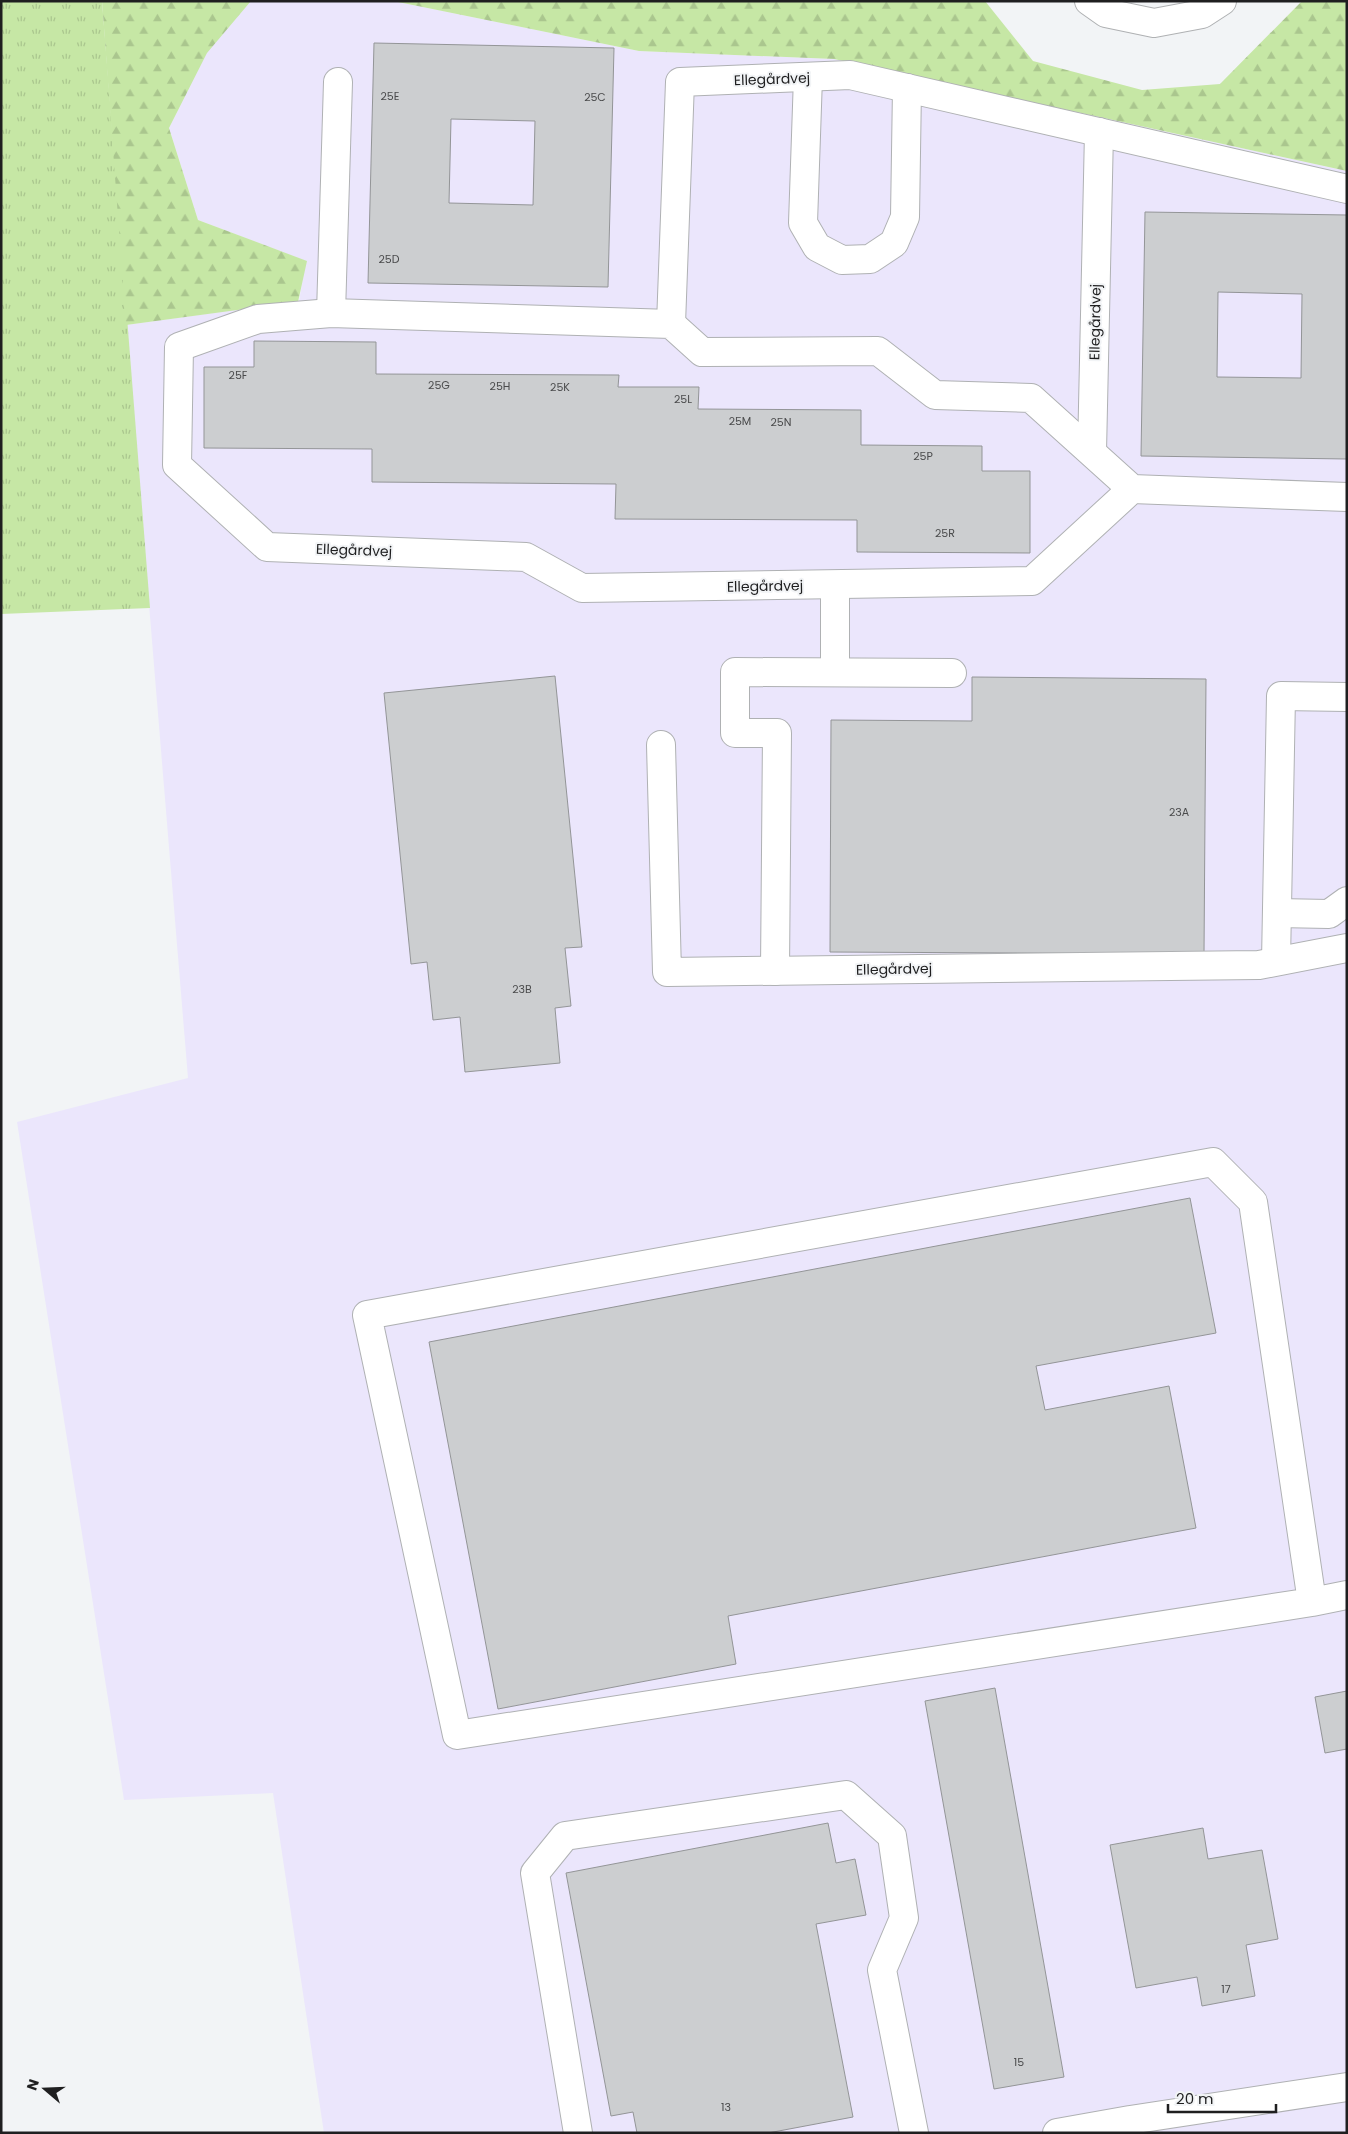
<svg xmlns="http://www.w3.org/2000/svg" width="1348" height="2134" viewBox="0 0 1348 2134" font-family="Poppins,sans-serif">
<defs>
<pattern id="grass-tufts" width="24" height="20" patternUnits="userSpaceOnUse" patternTransform="scale(1.25)"><rect width="24" height="20" fill="#c6e7a5"/><path d="M3 7l-1-3M5 7V3M7 7l1-3M15 17l-1-3M17 17v-4M19 17l1-3" fill="none" stroke="#aac68e"/></pattern>
<pattern id="forest-firs" width="22" height="20" patternUnits="userSpaceOnUse" patternTransform="scale(1.25)"><rect width="22" height="20" fill="#c6e7a5"/><path d="M5 1l3.5 6h-7zM16 11l3.5 6h-7z" fill="#aac68e"/></pattern>
</defs>
<rect width="100%" height="100%" fill="#f2f4f6"/>
<polygon fill="#ebe6fc" points="251,1 393,1 639,51 834,59 1347,171 1347,2133 324,2133 273,1793 124,1800 17,1122 188,1078 126,325 299,301 306,261 198,220 169,128 207,52"/>
<polygon fill="url(#grass-tufts)" points="1,1 102,1 150,608 1,614"/>
<g fill="url(#forest-firs)">
<polygon points="102,1 251,1 207,53 169,128 198,220 307,261 298,302 126,325"/>
<polygon points="393,1 985,1 1033,61 1142,90 1220,84 1302,1 1347,1 1347,171 834,59 639,51"/>
</g>
<g fill="#ccced0" stroke="#939597" fill-rule="evenodd">
<path d="M374 43 614 48 608 287 368 283ZM451 119 535 121 533 205 449 203Z"/>
<path d="M1145 212 1347 215V459L1141 456ZM1218 292 1302 294 1301 378 1217 377Z"/>
<polygon points="254,341 376,342 376,374 619,375 618,387 699,387 698,409 861,410 861,445 982,446 982,471 1030,471 1030,553 857,552 857,520 615,519 616,484 372,482 372,449 204,448 204,367 254,367"/>
<polygon points="555,676 582,947 565,948 571,1006 555,1008 560,1063 465,1072 460,1017 433,1020 427,962 411,964 384,693"/>
<polygon points="972,677 1206,679 1204,954 830,952 831,720 972,721"/>
<polygon points="1190,1198 1216,1333 1036,1366 1045,1410 1169,1386 1196,1528 728,1616 736,1664 498,1709 429,1342"/>
<polygon points="995,1688 1064,2077 994,2089 925,1701"/>
<polygon points="1347,1691 1347,1749 1325,1753 1315,1697"/>
<polygon points="828,1823 836,1863 855,1859 866,1915 816,1924 853,2117 768,2133 637,2133 633,2112 611,2116 566,1873"/>
<polygon points="1203,1828 1208,1859 1262,1850 1278,1939 1246,1945 1255,1996 1202,2006 1197,1977 1136,1988 1110,1845"/>
</g>
<g fill="none" stroke-linecap="round" stroke-linejoin="round">
<defs>
<g id="minor">
<polyline points="1089,1 1106,13 1154,23 1202,14 1222,1"/>
<polyline points="808,77 803,223 817,247 842,260 870,259 894,243 905,217 907,88"/>
<polyline points="331,313 338,82"/>
<polyline points="671,324 680,82 850,75 1347,189"/>
<polyline points="1092,452 1099,132"/>
<polyline points="1132,489 1032,581 582,588 526,557 267,547 177,465 179,347 258,319 331,313 671,324 702,352 878,351 935,395 1031,398 1132,489 1347,497"/>
<polyline points="835,672 835,585"/>
<polyline points="661,745 667,972 1259,965 1347,948"/>
<polyline points="1277,913 1329,914 1347,901"/>
<polyline points="1276,961 1281,696 1347,697"/>
<polyline points="775,971 777,733 735,733 735,672 952,673"/>
<polyline points="1312,1602 1253,1202 1213,1162 367,1315 457,1735 1312,1602 1347,1595"/>
<polyline points="578,2133 535,1873 565,1836 846,1795 892,1836 904,1918 882,1970 914,2133"/>
<polyline points="1057,2133 1130,2120 1347,2087"/>
</g>
</defs>
<use href="#minor" stroke="#afb1b3" stroke-width="30"/>
<use href="#minor" stroke="#fff" stroke-width="28"/>
</g>
<g text-anchor="middle" dominant-baseline="central" stroke-width="4" stroke-linejoin="round" paint-order="stroke">
<g font-size="11" fill="#4a4b4c">
<text x="390" y="96">25E</text>
<text x="595" y="97">25C</text>
<text x="389" y="259">25D</text>
<text x="238" y="375">25F</text>
<text x="439" y="385">25G</text>
<text x="500" y="386">25H</text>
<text x="560" y="387">25K</text>
<text x="683" y="399">25L</text>
<text x="740" y="421">25M</text>
<text x="781" y="422">25N</text>
<text x="923" y="456">25P</text>
<text x="945" y="533">25R</text>
<text x="1179" y="812">23A</text>
<text x="522" y="989">23B</text>
<text x="1226" y="1989">17</text>
<text x="1019" y="2062">15</text>
<text x="726" y="2107">13</text>
</g>
<g font-size="14" fill="#1f1f20" stroke="#f2f4f6">
<text transform="translate(772 79) rotate(-2)">Ellegårdvej</text>
<text transform="translate(1095 322) rotate(-89)">Ellegårdvej</text>
<text transform="translate(354 550) rotate(2)">Ellegårdvej</text>
<text transform="translate(765 586) rotate(-1)">Ellegårdvej</text>
<text transform="translate(894 969) rotate(-1)">Ellegårdvej</text>
</g>
</g>
<rect width="1348" height="2134" fill="none" stroke="#1f1f20" stroke-width="5"/>
<g transform="translate(45 2089) rotate(289)" stroke="#f2f4f6" stroke-width="4" paint-order="stroke">
<path d="M0-4L9 19L0 12L-9 19Z" fill="#1f1f20"/>
<text y="-8" font-size="14" font-weight="bold" text-anchor="middle" fill="#1f1f20">N</text>
</g>
<path d="M1168 2104v8h108v-8" fill="none" stroke="#1f1f20" stroke-width="2.5"/>
<text x="1176" y="2104" font-size="15" fill="#1f1f20" stroke="#f2f4f6" stroke-width="4" paint-order="stroke">20 m</text>
</svg>
